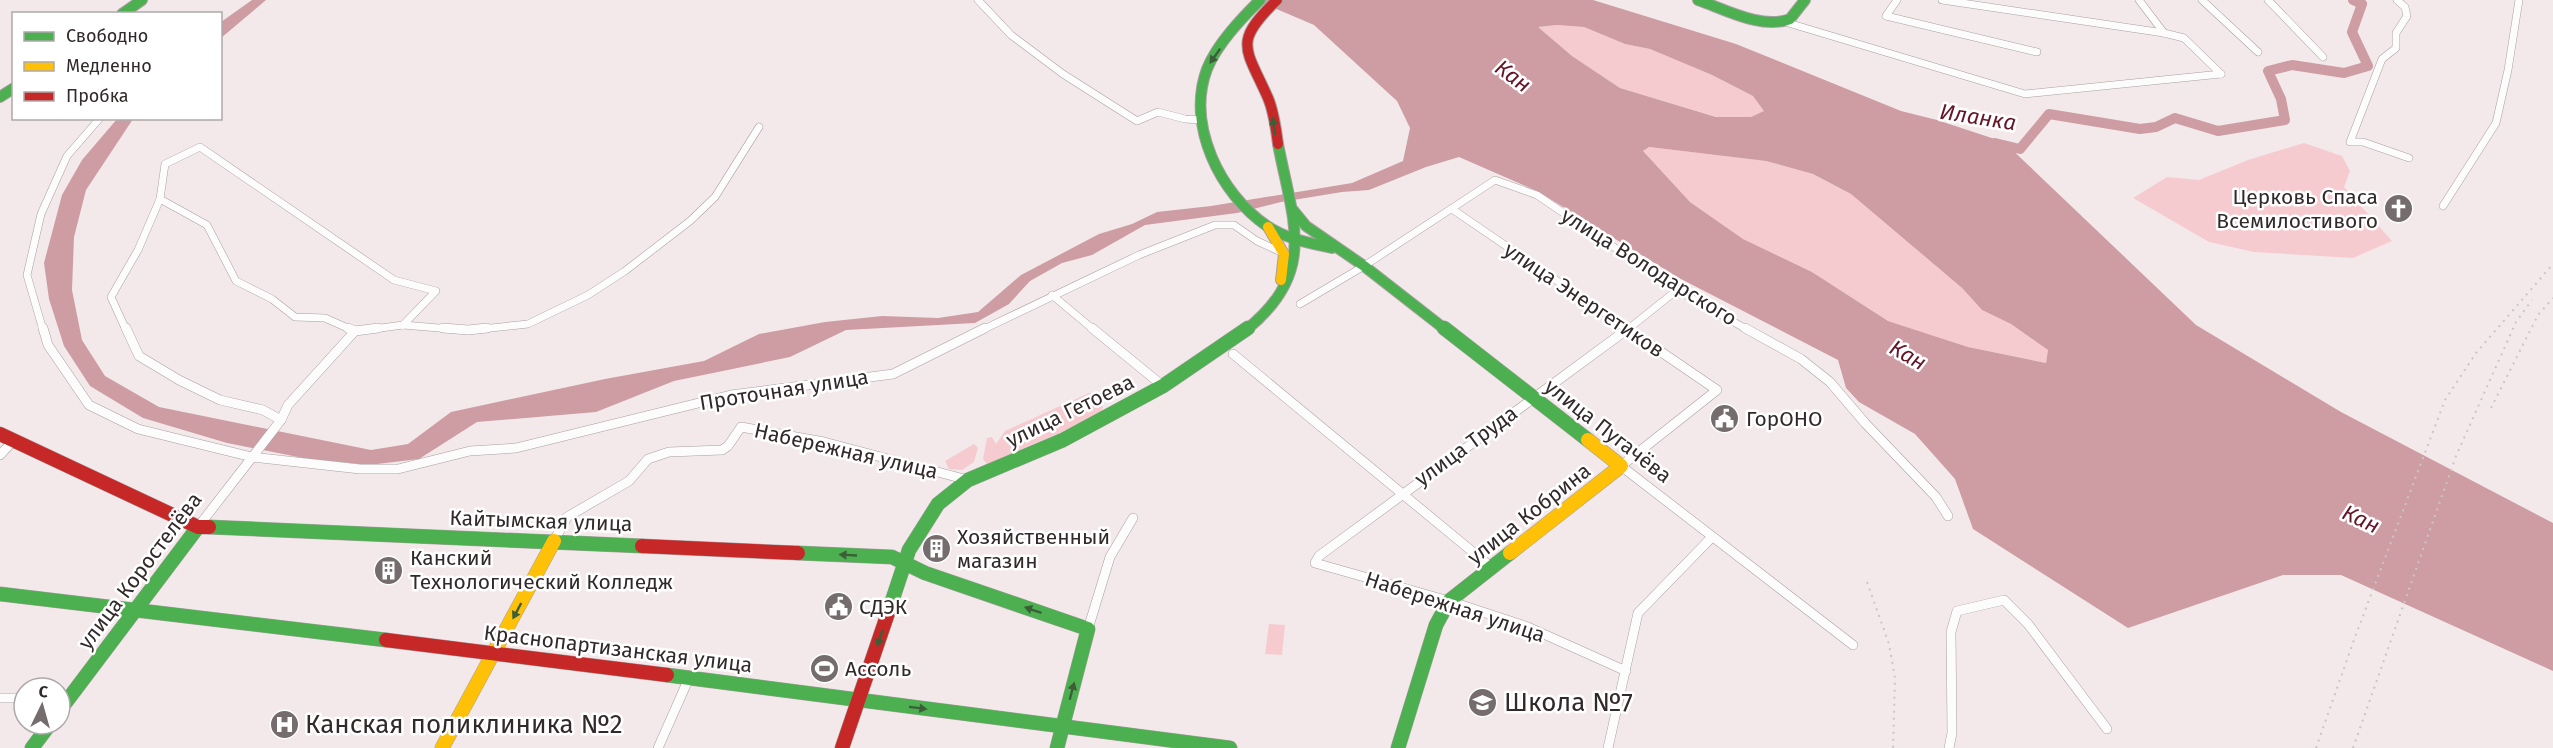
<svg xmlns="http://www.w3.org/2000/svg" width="2553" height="748" viewBox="0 0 2553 748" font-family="'Fira Sans',sans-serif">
<rect width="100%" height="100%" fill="#f4e9ea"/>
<g fill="#f5cbd0">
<polygon points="1557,25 1584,27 1625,44 1650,49 1712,75 1753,96 1765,111 1751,117 1717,117 1620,88 1572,56 1538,27"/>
<polygon points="2304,143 2342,156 2350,171 2344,187 2392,241 2353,258 2254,252 2209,242 2133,198 2167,177 2199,180 2248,160"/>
<polygon points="1649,147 1766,161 1813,174 1851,194 1962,288 1982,310 2011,324 2048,350 2046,363 1968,347 1888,321 1812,272 1743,239 1690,202 1643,151"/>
<polygon points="1089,393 1095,394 1103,407 1101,415 987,464 983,459 987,438 992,437 996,444 1005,431"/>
<polygon points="974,444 978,448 974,462 962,470 949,469 945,461"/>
<polygon points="1269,624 1285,625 1282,655 1265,654"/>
</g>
<g fill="#cd9da3" fill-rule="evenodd">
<polygon points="252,0 266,0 221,38 221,22"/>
<path d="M1255 0H1593L1736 44 1901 111 1937 120 2004 142 2196 325 2341 412 2553 523V671L2341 575H2283L2128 628 1973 529 1955 479 1915 434 1859 402 1846 388 1838 360 1679 278 1537 191 1459 157 1426 167 1369 190 1342 192 1281 202 1237 213 1145 225 1092 255 1062 263 1030 281 1009 304 975 323 846 330 790 357 674 381 596 412 477 422 419 459 369 465 303 458 227 443 143 418 90 386 64 346 49 299 44 263 62 195 82 160 117 119H133L86 190 74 237 72 290 82 340 105 376 159 407 371 450 408 444 451 412 605 379 704 361 759 334 825 322 882 316 938 318 978 312 1021 275 1099 234 1132 224 1157 212 1211 206 1352 183 1403 161 1410 128 1397 101 1314 25ZM1557 25 1584 27 1625 44 1650 49 1712 75 1753 96 1764 111 1751 117H1716L1620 88 1572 56 1538 27ZM1649 147 1766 161 1813 174 1851 194 1962 288 1982 310 2011 324 2048 350 2046 363 1968 347 1888 321 1812 272 1743 239 1690 202 1643 151Z"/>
</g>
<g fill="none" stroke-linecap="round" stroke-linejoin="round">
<polyline stroke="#cd9da3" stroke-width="10" points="1995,143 2020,149 2049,114 2140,129 2156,127 2175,118 2218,131 2285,120 2281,99 2268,71 2292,65 2344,73 2368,66 2352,32 2362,4 2353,0"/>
<defs>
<g id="street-far1">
<polyline points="978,0 1011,35 1063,74 1137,121 1158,112 1185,119 1200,120"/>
<polyline points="1897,0 1886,16 2037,52"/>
<polyline points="1942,0 2164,33 2184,38 2221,74"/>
<polyline points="2139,0 2164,33"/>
<polyline points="2202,0 2258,52"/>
<polyline points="2268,0 2323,57"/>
<polyline points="2397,0 2405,7 2407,16 2396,33 2396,48 2382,59 2350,142 2363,142 2409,158"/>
<polyline points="1785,22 2025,94 2221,74"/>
<polyline points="2443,206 2496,123 2508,70 2519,0"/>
<polyline points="1452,209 1629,330"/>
<polyline points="1052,295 1094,330"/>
<polyline points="1300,304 1364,266 1495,180 1537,195 1677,290 1748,330"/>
<polyline points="403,325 463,330"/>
<polyline points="43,330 27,275 41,214 67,156 100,118"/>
<polyline points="126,330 111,297 138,250 160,199"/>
<polyline points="352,330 325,318 295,317 272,299 236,281 207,225 160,199 165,164 200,147 394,280 436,291 403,325"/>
<polyline points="366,330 403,325"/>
<polyline points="472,330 528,324 588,295 625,271 690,221 715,197 759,127"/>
<polyline points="982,330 1139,255 1215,225 1234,225 1257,241 1283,253"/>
<polyline points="1627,330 1677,290"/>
</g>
<g id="street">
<polyline points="43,328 48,345 89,405 138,429 252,457 360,469 398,469 470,451 516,448 731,395 893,374 985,328"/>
<polyline points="126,328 139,356 179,380 220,400 263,410 281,420"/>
<polyline points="348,328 355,331 378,328"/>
<polyline points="443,328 468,330 487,328"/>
<polyline points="1092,328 1163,386"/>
<polyline points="1626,328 1717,390 1621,466 1853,645"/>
<polyline points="1745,328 1801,359 1830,382 1865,423 1936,497 1948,516"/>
<polyline points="1233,354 1491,567"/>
<polyline points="0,455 13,441"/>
<polyline points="198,527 281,420 288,405 355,331"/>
<polyline points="554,541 567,517 629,481 648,459 669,452 722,450 728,446 741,427 824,442 968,480"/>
<polyline points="1088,629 1110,557 1133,518"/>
<polyline points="1626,671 1528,627 1449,601 1315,563 1319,556 1629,328"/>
<polyline points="0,698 24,698"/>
<polyline points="658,748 689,678"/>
<polyline points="1608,748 1638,613 1712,537"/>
<polyline points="1949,748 1952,733 1951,632 1957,611 2004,600 2028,624 2107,729"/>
</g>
<g id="fast-far1">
<path d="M1260 0C1241 19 1217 44 1207 69 1186 125 1220 194 1267 226 1286 239 1310 243 1332 248"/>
<path d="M1698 0C1724 9 1762 30 1790 19L1805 0"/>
<polyline points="122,14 142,0"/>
<polyline points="0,97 14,88"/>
<polyline points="1293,210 1306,226 1364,266 1446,330"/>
<path d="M1246 330C1318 272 1293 222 1278 144"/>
</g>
<g id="fast">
<polyline points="1444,328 1588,440"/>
<polyline points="209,527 642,546"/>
<polyline points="798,553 892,557 925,573 1088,629 1057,748"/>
<polyline points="0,594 386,640"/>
<polyline points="888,613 909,550 938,504 968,480 1063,440 1163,386 1248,328"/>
<polyline points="667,675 1230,748"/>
<polyline points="60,710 198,527"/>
<polyline points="32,748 50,724"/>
<polyline points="1398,748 1436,625 1449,601 1510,553"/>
</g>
<polyline id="slow-far1" points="1268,227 1284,254 1281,280"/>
<g id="slow">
<polyline points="1510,553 1621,466 1588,440"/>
<polyline points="442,748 554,541"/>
</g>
<path id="jam-far1" d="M1277 0C1232 43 1246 48 1268 98 1274 112 1276 129 1278 144"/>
<g id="jam">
<polyline points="0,434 198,527 209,527"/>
<polyline points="642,546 798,553"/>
<polyline points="386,640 667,675"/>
<polyline points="842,748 888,613"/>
</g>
</defs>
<use href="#street-far1" stroke="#a8a0a0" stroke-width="8"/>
<use href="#street" stroke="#a8a0a0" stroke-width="10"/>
<use href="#fast-far1" stroke="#a8a0a0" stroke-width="12"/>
<use href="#fast" stroke="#a8a0a0" stroke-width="15"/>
<use href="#slow-far1" stroke="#a8a0a0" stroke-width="12"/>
<use href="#slow" stroke="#a8a0a0" stroke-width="15"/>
<use href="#jam-far1" stroke="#a8a0a0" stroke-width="12"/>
<use href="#jam" stroke="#a8a0a0" stroke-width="15"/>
<use href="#street-far1" stroke="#fdfcfc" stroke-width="7"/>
<use href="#street" stroke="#fdfcfc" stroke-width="9"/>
<use href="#fast-far1" stroke="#4caf50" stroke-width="10"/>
<use href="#fast" stroke="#4caf50" stroke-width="14"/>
<use href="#slow-far1" stroke="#ffc107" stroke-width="10"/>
<use href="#slow" stroke="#ffc107" stroke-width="14"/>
<use href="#jam-far1" stroke="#c62828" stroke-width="10"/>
<use href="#jam" stroke="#c62828" stroke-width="14"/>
<g stroke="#cac6c6" stroke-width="2" stroke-dasharray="2 5" stroke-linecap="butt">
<polyline points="2491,408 2538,315 2553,298"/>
<polyline points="1867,582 1889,644 1895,678 1893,748"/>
<polyline points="2316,748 2355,637 2445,400 2476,353 2553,264"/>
<polyline points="2353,748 2456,456 2516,322 2532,300"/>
</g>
</g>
<defs><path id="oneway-solid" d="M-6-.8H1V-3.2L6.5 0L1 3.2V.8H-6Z" transform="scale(1.5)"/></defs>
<g fill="#3c5f39">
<use href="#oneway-solid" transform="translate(1215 56) rotate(125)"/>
<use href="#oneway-solid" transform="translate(1274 126) rotate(-98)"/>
<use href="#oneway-solid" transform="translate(848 555) rotate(-177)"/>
<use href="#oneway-solid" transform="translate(1033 610) rotate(-161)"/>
<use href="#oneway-solid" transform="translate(517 611) rotate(118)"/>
<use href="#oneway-solid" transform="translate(880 638) rotate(108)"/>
<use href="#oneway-solid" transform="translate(1072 691) rotate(-75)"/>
<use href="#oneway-solid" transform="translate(918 708) rotate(7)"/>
</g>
<defs>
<symbol id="church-disc" viewBox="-11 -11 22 22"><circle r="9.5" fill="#756c6d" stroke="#fff"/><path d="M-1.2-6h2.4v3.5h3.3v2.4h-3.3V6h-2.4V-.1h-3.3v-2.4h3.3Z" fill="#fff"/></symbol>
<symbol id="civic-disc" viewBox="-11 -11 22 22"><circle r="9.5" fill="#756c6d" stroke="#fff"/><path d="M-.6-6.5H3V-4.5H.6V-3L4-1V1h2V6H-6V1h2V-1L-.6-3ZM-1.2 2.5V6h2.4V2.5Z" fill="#fff"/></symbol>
<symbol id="building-disc" viewBox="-11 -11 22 22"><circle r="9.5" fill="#756c6d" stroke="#fff"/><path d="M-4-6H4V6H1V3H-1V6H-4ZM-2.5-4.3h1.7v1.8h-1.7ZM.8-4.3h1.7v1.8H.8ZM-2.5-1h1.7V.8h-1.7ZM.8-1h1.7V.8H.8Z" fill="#fff"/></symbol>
<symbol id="stadium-disc" viewBox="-11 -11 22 22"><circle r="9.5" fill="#756c6d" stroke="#fff"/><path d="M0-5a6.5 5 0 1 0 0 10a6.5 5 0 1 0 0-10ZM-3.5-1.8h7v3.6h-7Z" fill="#fff"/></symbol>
<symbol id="school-disc" viewBox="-11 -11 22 22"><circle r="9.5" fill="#756c6d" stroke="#fff"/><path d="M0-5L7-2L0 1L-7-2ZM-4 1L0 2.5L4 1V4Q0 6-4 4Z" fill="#fff"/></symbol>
<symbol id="hospital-disc" viewBox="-11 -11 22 22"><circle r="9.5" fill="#756c6d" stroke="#fff"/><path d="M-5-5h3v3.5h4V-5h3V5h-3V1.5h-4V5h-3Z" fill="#fff"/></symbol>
</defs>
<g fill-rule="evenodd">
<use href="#church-disc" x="2382" y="192" width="33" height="33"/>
<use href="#civic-disc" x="1708" y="402" width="33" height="33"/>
<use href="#building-disc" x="920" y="532" width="33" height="33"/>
<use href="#building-disc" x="372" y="554" width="33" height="33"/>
<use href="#civic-disc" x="822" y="590" width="33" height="33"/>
<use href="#stadium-disc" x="808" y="652" width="33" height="33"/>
<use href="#school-disc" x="1466" y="686" width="33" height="33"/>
<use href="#hospital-disc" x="268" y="708" width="33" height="33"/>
</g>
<g text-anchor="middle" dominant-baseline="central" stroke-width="5" stroke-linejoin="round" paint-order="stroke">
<g font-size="21" fill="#31292a" stroke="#fff" text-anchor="start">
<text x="2378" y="197" text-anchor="end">Церковь Спаса<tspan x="2378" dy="24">Всемилостивого</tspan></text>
<text x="1746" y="419">ГорОНО</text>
<text x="957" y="537">Хозяйственный<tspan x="957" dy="24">магазин</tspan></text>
<text x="410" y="558">Канский<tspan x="410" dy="24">Технологический Колледж</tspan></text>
<text x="859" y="607">СДЭК</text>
<text x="845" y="669">Ассоль</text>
</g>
<g font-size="21" fill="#31292a" stroke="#fff">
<text transform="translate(1649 267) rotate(32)">улица Володарского</text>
<text transform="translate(1584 300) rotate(34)">улица Энергетиков</text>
<text transform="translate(784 390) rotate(-9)">Проточная улица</text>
<text transform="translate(1070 411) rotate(-26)">улица Гетоева</text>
<text transform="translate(1608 431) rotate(38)">улица Пугачёва</text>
<text transform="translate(1466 446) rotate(-36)">улица Труда</text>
<text transform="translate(846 451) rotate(13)">Набережная улица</text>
<text transform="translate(1529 514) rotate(-38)">улица Кобрина</text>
<text transform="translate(541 521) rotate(2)">Кайтымская улица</text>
<text transform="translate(140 571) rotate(-53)">улица Коростелёва</text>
<text transform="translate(1455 607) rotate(18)">Набережная улица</text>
<text transform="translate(618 649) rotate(7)">Краснопартизанская улица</text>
</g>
<g font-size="22" font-style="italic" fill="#641528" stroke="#fff">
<text transform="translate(1513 76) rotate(36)">Кан</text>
<text transform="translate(1978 117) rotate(9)">Иланка</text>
<text transform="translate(1908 355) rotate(30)">Кан</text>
<text transform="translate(2361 519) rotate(25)">Кан</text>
</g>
<g font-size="26" fill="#31292a" stroke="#fff" text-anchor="start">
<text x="1504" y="702">Школа №7</text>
<text x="305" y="724">Канская поликлиника №2</text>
</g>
</g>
<rect x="12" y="12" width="210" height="108" fill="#ffffff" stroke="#ada9aa" stroke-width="1.5"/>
<rect x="24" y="32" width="30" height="9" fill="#4caf50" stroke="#ada9aa" stroke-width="1.5"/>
<text x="66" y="42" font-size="18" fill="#31292a">Свободно</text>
<rect x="24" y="62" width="30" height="9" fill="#ffc107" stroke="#ada9aa" stroke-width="1.5"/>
<text x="66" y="72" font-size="18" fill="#31292a">Медленно</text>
<rect x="24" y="92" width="30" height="9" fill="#c62828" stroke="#ada9aa" stroke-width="1.5"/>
<text x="66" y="102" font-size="18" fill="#31292a">Пробка</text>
<g transform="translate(42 706) rotate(5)"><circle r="28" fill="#ffffff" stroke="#ada9aa" stroke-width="1.5"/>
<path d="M0-4.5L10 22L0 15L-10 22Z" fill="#756c6d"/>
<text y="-9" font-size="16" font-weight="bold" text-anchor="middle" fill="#31292a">С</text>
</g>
</svg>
